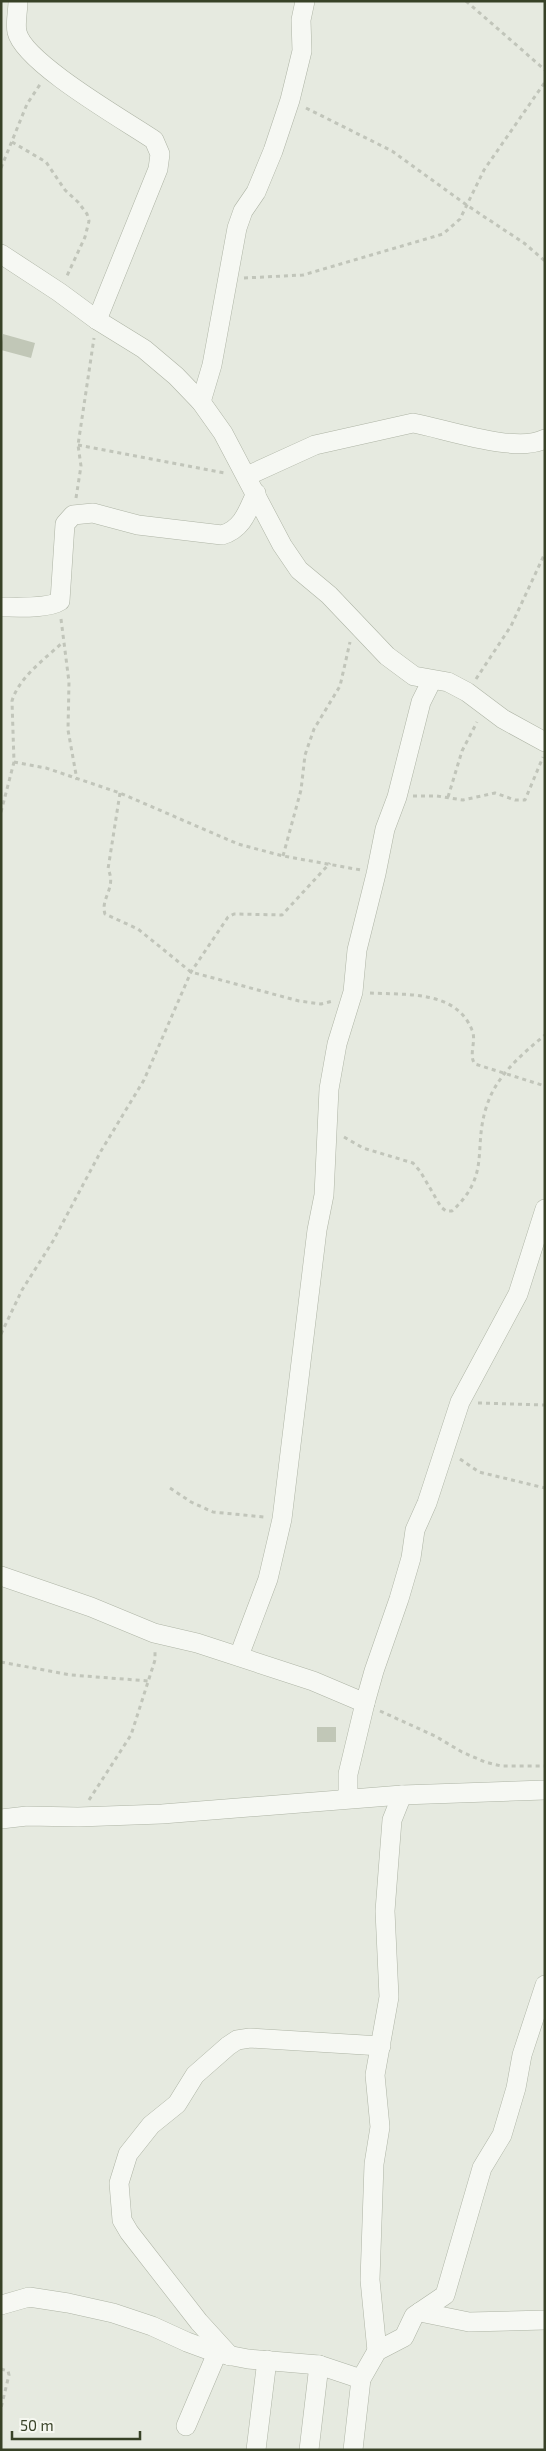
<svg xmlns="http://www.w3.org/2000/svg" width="546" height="2451" viewBox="0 0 546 2451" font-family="'Exo 2',sans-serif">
<rect width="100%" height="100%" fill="#e6eae0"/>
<g fill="#c1c7b7">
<polygon points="3,334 35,343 31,358 1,350"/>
<rect x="317" y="1727" width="19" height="15"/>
</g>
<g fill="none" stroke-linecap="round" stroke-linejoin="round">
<defs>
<g id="street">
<path d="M18 1C18 11 15 23 17 32 24 63 126 121 154 140L160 154 158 169 97 320"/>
<polyline points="1,254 59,292 97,320 144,349 176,376 201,402 223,433 282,545 299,570 329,595 387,656 414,676 448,682 467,692 503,719 545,742"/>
<polyline points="201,402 212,365 237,228 243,211 256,192 273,151 290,100 302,51 301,20 305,1"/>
<path d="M247 476 315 445 413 423C446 429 516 454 545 439"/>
<path d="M1 607C16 607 48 609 60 601L65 524 73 515 93 513 138 525 222 535C243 529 248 510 256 493"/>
<polyline points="1,1576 91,1607 154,1633 197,1643 313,1681 365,1703"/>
<polyline points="239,1656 268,1579 282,1519 317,1230 324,1195 329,1089 337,1044 353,992 357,950 376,874 385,829 397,797 421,702 432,680"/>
<polyline points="348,1798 348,1774 365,1703 374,1671 399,1599 411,1558 415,1530 427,1503 460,1402 518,1294 545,1209"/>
<polyline points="1,1819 27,1816 78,1817 162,1814 402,1795 545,1790"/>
<polyline points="1,2305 29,2297 68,2303 113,2313 152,2326 187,2342 217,2353 248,2359 319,2365 361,2379"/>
<polyline points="420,2312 469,2322 545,2320"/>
<polyline points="377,2351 370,2280 374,2164 380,2127 375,2075 389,1997 385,1911 392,1820 402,1795"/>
<polyline points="230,2356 199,2322 129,2232 122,2220 119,2183 128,2154 151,2125 177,2104 195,2075 228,2046 237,2040 250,2038 381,2046"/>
<polyline points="186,2426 217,2353"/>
<polyline points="256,2450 267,2360"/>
<polyline points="309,2450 319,2365"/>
<polyline points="353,2450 361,2379 377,2351 404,2337 414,2316 445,2295 482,2168 502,2135 516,2088 522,2055 545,1985"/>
</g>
</defs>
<use href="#street" stroke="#aeb4a5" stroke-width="20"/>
<g stroke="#c1c5ba" stroke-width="3" stroke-dasharray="4 4" stroke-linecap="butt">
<polyline points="466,1 545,70"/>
<polyline points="306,108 392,151 468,206 524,243 545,261"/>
<polyline points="12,142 46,162 65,190 78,202 87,214 89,221 85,237 66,278"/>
<polyline points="1,168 27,104 41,83"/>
<polyline points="244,278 303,275 443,234 460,219 484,170 545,82"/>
<polyline points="78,445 225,473"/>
<polyline points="76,498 81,466 78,445 94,338"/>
<polyline points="61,619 69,682 68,730 77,780"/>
<polyline points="476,679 511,626 545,553"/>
<polyline points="14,762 46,768 120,793 238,844 283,856 361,870"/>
<path d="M120 793 108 869C117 888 100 898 105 914L138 929 191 972 299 1001 321 1004 333 1001"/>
<polyline points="413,796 437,796 463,800 495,793 515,800 525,800 543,757"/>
<polyline points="448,797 462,751 477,722"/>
<path d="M1 812 14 762 12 701C19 677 45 659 63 642"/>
<polyline points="283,856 301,790 305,755 314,729 340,686 350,642"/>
<path d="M370 993C406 995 456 990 472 1030 477 1041 468 1055 475 1064L545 1086"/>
<path d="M344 1137 363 1148 413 1163 420 1171 441 1207 446 1211H452C492 1174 472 1149 487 1105 497 1075 521 1055 545 1035"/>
<polyline points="1,1334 22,1290 53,1241 101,1151 144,1080 191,972 228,917 234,914 282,915 330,863"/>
<polyline points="478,1403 545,1405"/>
<polyline points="460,1459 479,1472 545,1488"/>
<polyline points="170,1488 191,1502 213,1512 264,1517"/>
<polyline points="1,1662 71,1675 149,1681"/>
<polyline points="380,1711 435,1736 462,1752 485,1762 501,1766 545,1766"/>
<polyline points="89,1800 131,1735 155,1660 155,1650"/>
<polyline points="1,2369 8,2371 9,2375 1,2408"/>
</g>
<use href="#street" stroke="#f6f8f3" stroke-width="19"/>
</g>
<rect width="546" height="2451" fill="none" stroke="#384227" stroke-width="5"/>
<path d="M12 2431v8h128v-8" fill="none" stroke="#384227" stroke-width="2.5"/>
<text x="20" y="2431" font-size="15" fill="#384227" stroke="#f5f7f0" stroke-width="4" paint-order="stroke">50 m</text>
</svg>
